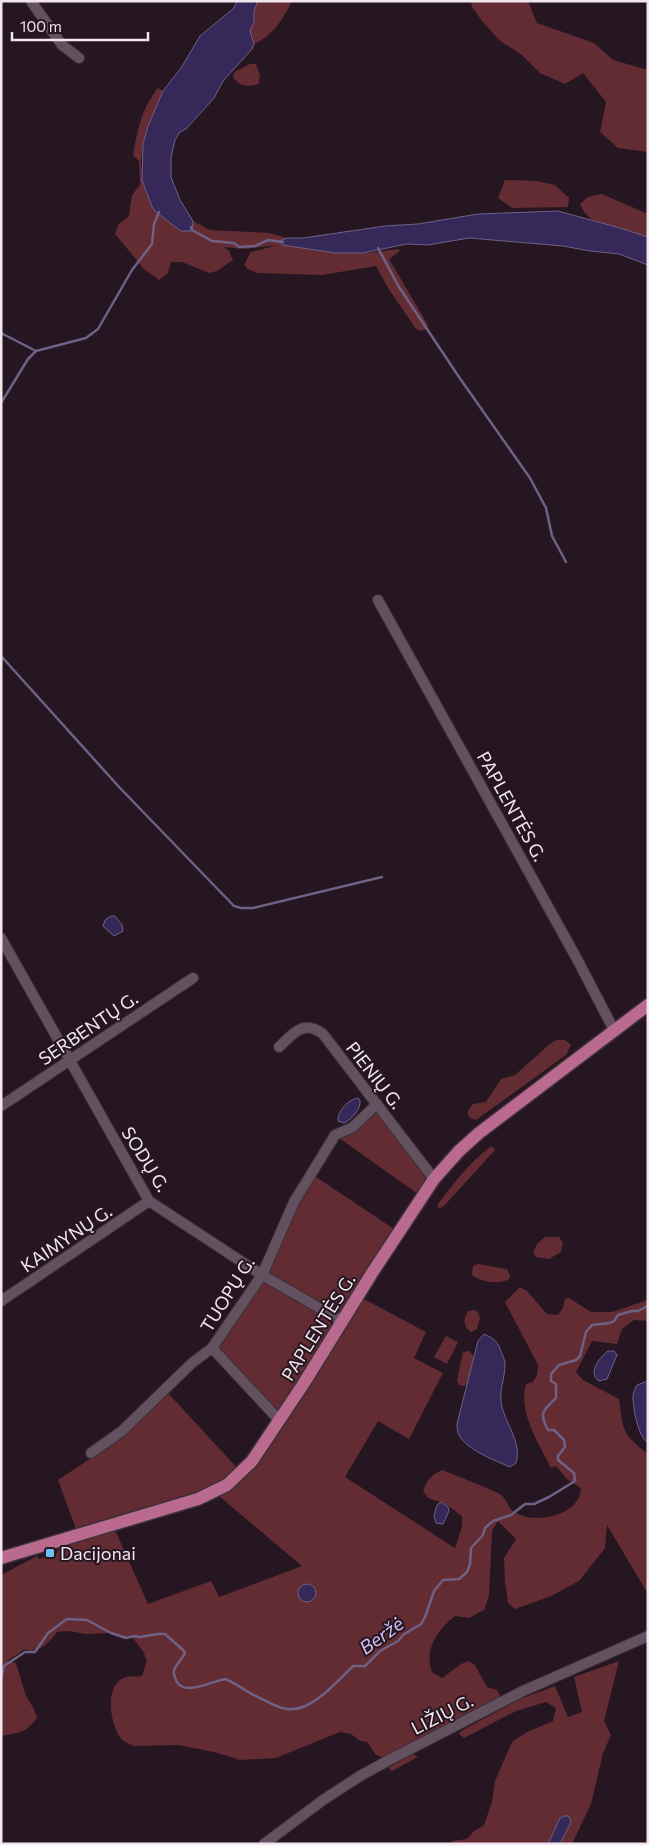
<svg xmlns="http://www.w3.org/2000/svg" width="649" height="1845" viewBox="0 0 649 1845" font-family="Commissioner,sans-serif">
<rect width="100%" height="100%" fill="#261622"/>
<g fill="#622c32">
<path d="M258 1H292C283 19 273 36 254 44L250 31 254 22V11Z"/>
<polygon points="471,1 528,1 537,23 594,43 613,60 648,70 648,152 618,148 600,132 606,102 583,73 565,84 540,73 522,55 499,40 482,21 472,7"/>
<path d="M250 64H256L260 76 259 84C248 87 240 87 233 77L234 72Z"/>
<path d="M158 88 163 91 148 126 143 144 141 161 142 180 157 213 181 231H192L193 221 210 230 269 233 287 238 280 241 282 245C309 249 336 255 363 253 375 253 386 250 398 249L400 251 389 259 428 325 426 329 421 331 416 329 388 288 376 266 322 275 257 273 248 269 244 265 251 252 278 245 244 249 224 247 229 251 233 260 217 271 209 273 182 262H171L168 273 159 280 144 269 115 234 118 225 129 216 132 195 140 185 139 161 133 155C138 128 141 110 158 88Z"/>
<polygon points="505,180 537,181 555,185 569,198 568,207 512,208 498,198"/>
<polygon points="602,194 648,214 648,237 592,220 584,212 580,204 588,197"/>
<polygon points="557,1040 565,1040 571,1045 566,1055 476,1120 470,1118 467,1112 473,1104 486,1102 501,1079 515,1075 551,1043"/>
<polygon points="376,1108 429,1176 418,1194 339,1138"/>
<path d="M490 1147H493L495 1150 444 1206 440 1208 437 1207 438 1204C454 1183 469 1163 490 1147Z"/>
<polygon points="313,1175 394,1229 343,1310 336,1312 267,1272 288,1223"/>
<polygon points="545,1237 559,1237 563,1243 561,1252 549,1259 536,1257 533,1253 537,1244"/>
<path d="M478 1264 507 1269 510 1275 509 1279C499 1285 480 1282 472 1275L473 1266Z"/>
<polygon points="263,1280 328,1318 331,1324 329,1330 275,1420 215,1355 221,1344"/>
<path d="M520 1287 527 1291 547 1314 558 1315 563 1308 565 1299 569 1298 591 1312H612L648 1300V1321L634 1320 622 1329 617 1344 592 1341 576 1372 583 1380 619 1399C623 1430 622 1434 648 1454V1594L607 1525 605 1548 579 1581 551 1596 515 1609 508 1603 505 1582 504 1558 516 1539 498 1521 492 1531 489 1596 484 1610 469 1618 455 1616C437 1630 424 1650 432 1672L442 1678 461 1664 468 1661 475 1665 487 1687 497 1690 501 1698 389 1760 376 1755 367 1742 360 1741 351 1734 340 1732 276 1758 240 1760 218 1753 179 1745 133 1746C127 1743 121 1740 118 1734 110 1719 104 1684 126 1677 131 1676 137 1677 142 1676L147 1661 143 1651 131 1636 126 1638 111 1633 85 1634 70 1631 57 1632C48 1643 40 1654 25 1649L7 1661 16 1663 26 1696 34 1709 37 1718C25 1734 19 1732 1 1736V1575L37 1556 39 1559 57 1553 59 1548 115 1530 148 1604 211 1581 219 1597 302 1566 219 1496C238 1486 249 1474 262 1458L362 1298 426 1332 414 1358 443 1373 409 1439 378 1421 345 1477 455 1548 462 1527V1516L445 1504 428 1498 423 1491C427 1480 431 1475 442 1470 460 1477 478 1484 496 1492 507 1496 506 1506 513 1511 533 1526 580 1516 581 1488L568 1480 556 1466 551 1468C539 1443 518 1413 526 1384L533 1382 537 1375 538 1365 505 1302Z"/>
<path d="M474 1310 478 1312 480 1318 477 1329 471 1332C463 1327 463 1318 468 1311Z"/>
<polygon points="446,1336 458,1342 447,1364 434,1357"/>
<polygon points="469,1351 474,1357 467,1384 464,1386 459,1385 457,1380 463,1352"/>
<polygon points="168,1393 239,1470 207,1490 160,1507 76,1529 58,1480 108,1447"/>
<polygon points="619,1661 604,1721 611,1735 603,1753 591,1804 572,1844 560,1844 571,1822 560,1818 548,1844 450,1844 452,1841 467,1839 474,1831 484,1825 492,1802 495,1781 512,1742 527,1732 553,1721 556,1708 546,1702 516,1711 464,1738 459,1734 461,1731 520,1699 555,1686 568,1717 582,1712 574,1677"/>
<polygon points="413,1754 418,1757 392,1771 390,1770 389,1767"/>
</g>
<g fill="#37285a" stroke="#6f6186">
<polygon points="237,1 258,1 254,11 254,22 250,31 254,44 252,49 223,81 214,98 187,128 179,133 175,140 171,158 171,177 180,200 193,221 192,231 181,231 157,213 152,207 142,180 143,144 148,126 163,91 181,68 200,36 234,8"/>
<polygon points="558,211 620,228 648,237 648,265 619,254 590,251 563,246 469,238 428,245 407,244 363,253 335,253 282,245 280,241 287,238 303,238 385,226 418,224 478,214"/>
<polygon points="111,916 115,916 122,925 123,931 114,936 103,926 105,920"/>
<path d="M358 1098 360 1100C361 1110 352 1119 344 1123L338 1121C337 1111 349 1099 358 1098Z"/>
<path d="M484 1334C491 1337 498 1341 500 1349 502 1354 505 1360 505 1364 505 1379 498 1392 502 1407 507 1426 522 1444 516 1463L510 1467C494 1460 467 1450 459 1435 457 1432 457 1427 457 1424L478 1341Z"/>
<path d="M608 1351H614L617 1355 607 1379 599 1381C587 1373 600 1357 608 1351Z"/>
<path d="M648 1381V1443C638 1437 633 1408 633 1397 633 1392 635 1389 637 1385Z"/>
<polygon points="441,1502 448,1507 449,1511 443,1524 436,1523 434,1516 437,1505"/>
<circle cx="307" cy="1593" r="9"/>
<polygon points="564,1816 569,1816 571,1822 560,1844 548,1844 560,1818"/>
</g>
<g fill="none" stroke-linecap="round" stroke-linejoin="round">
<g stroke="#6f6186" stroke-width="2.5">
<polyline points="191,227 192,230 212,241 234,243 239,247 255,246 268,240 283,242"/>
<polyline points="378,248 399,287 459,377 530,478 546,508 552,536 566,562"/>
<polyline points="1,333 36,351"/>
<polyline points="1,403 28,359 36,351 86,338 98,329 132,270 152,244 154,224 159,212"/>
<polyline points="1,656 120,788 234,906 241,908 253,908 382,877"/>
<path d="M1 1680 4 1666 25 1652H35L48 1633 67 1619 87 1620 111 1633 126 1638 135 1636 140 1637 157 1634H165L183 1650 185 1653C182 1659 176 1665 174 1670 173 1674 175 1678 177 1682 185 1696 213 1681 225 1679 238 1684 249 1694 262 1699 270 1703 279 1708 287 1709 311 1713 337 1681 353 1666H365L380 1651 398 1641 403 1635 421 1624 425 1617 434 1591 443 1580 459 1579 467 1572 470 1564 471 1548 483 1535 485 1528 493 1521 511 1515 525 1504H534L549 1497 575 1481 574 1473 558 1460V1456L565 1447 564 1440 554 1430H548C538 1412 544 1410 556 1398V1384L551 1381V1374L559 1365 576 1360 580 1356 586 1332 592 1325 610 1323 614 1321 618 1315 632 1311H638L648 1306"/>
</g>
<defs>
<g id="minor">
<polyline points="31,1 62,45 79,58"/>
<polyline points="378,600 577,959 614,1030"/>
<polyline points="1,938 149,1201 262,1275 342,1321"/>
<path d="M279 1047C293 1034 303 1019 323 1034L434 1179"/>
<polyline points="1,1106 193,978"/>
<polyline points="1,1301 149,1201"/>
<polyline points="212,1348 279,1420"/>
<polyline points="91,1453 122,1431 192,1363 212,1348 262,1275 294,1202 335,1135 353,1127 377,1104"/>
<polyline points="264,1844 323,1800 360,1776 389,1760 523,1691 648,1636"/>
</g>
<polyline id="major" points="1,1558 198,1499 227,1485 252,1461 304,1383 372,1273 434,1179 459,1151 479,1133 648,1005"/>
</defs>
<use href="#minor" stroke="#3c3039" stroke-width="12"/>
<use href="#major" stroke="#3c3039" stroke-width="15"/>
<use href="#minor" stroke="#63515f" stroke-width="10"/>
<use href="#major" stroke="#b96a8e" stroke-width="12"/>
</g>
<rect fill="#6dc2f3" stroke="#261622" stroke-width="2" x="45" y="1548" width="10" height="10" rx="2.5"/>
<g text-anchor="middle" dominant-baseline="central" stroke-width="4" stroke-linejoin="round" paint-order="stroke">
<g font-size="18" fill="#f2e6ee" stroke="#261622">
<text transform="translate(512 806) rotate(61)">PAPLENTĖS G.</text>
<text transform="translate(88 1028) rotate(-34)">SERBENTŲ G.</text>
<text transform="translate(375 1075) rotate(52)">PIENIŲ G.</text>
<text transform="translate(146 1159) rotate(58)">SODŲ G.</text>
<text transform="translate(66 1238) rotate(-34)">KAIMYNŲ G.</text>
<text transform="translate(227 1294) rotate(-58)">TUOPŲ G.</text>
<text transform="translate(318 1327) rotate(-58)">PAPLENTĖS G.</text>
<text transform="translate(442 1714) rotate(-27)">LIŽIŲ G.</text>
</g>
<g font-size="18" fill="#f2e6ee" stroke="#261622" text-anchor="start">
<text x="60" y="1553">Dacijonai</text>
</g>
<g font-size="19" font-style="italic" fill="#cdc1f3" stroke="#261622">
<text transform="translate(381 1635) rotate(-36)">Beržė</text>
</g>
</g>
<rect width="649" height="1845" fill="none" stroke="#f2e6ee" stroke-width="5"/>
<path d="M12 32v8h136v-8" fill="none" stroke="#f2e6ee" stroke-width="2.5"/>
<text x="20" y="32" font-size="15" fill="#f2e6ee" stroke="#261622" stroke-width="4" paint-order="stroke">100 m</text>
</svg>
